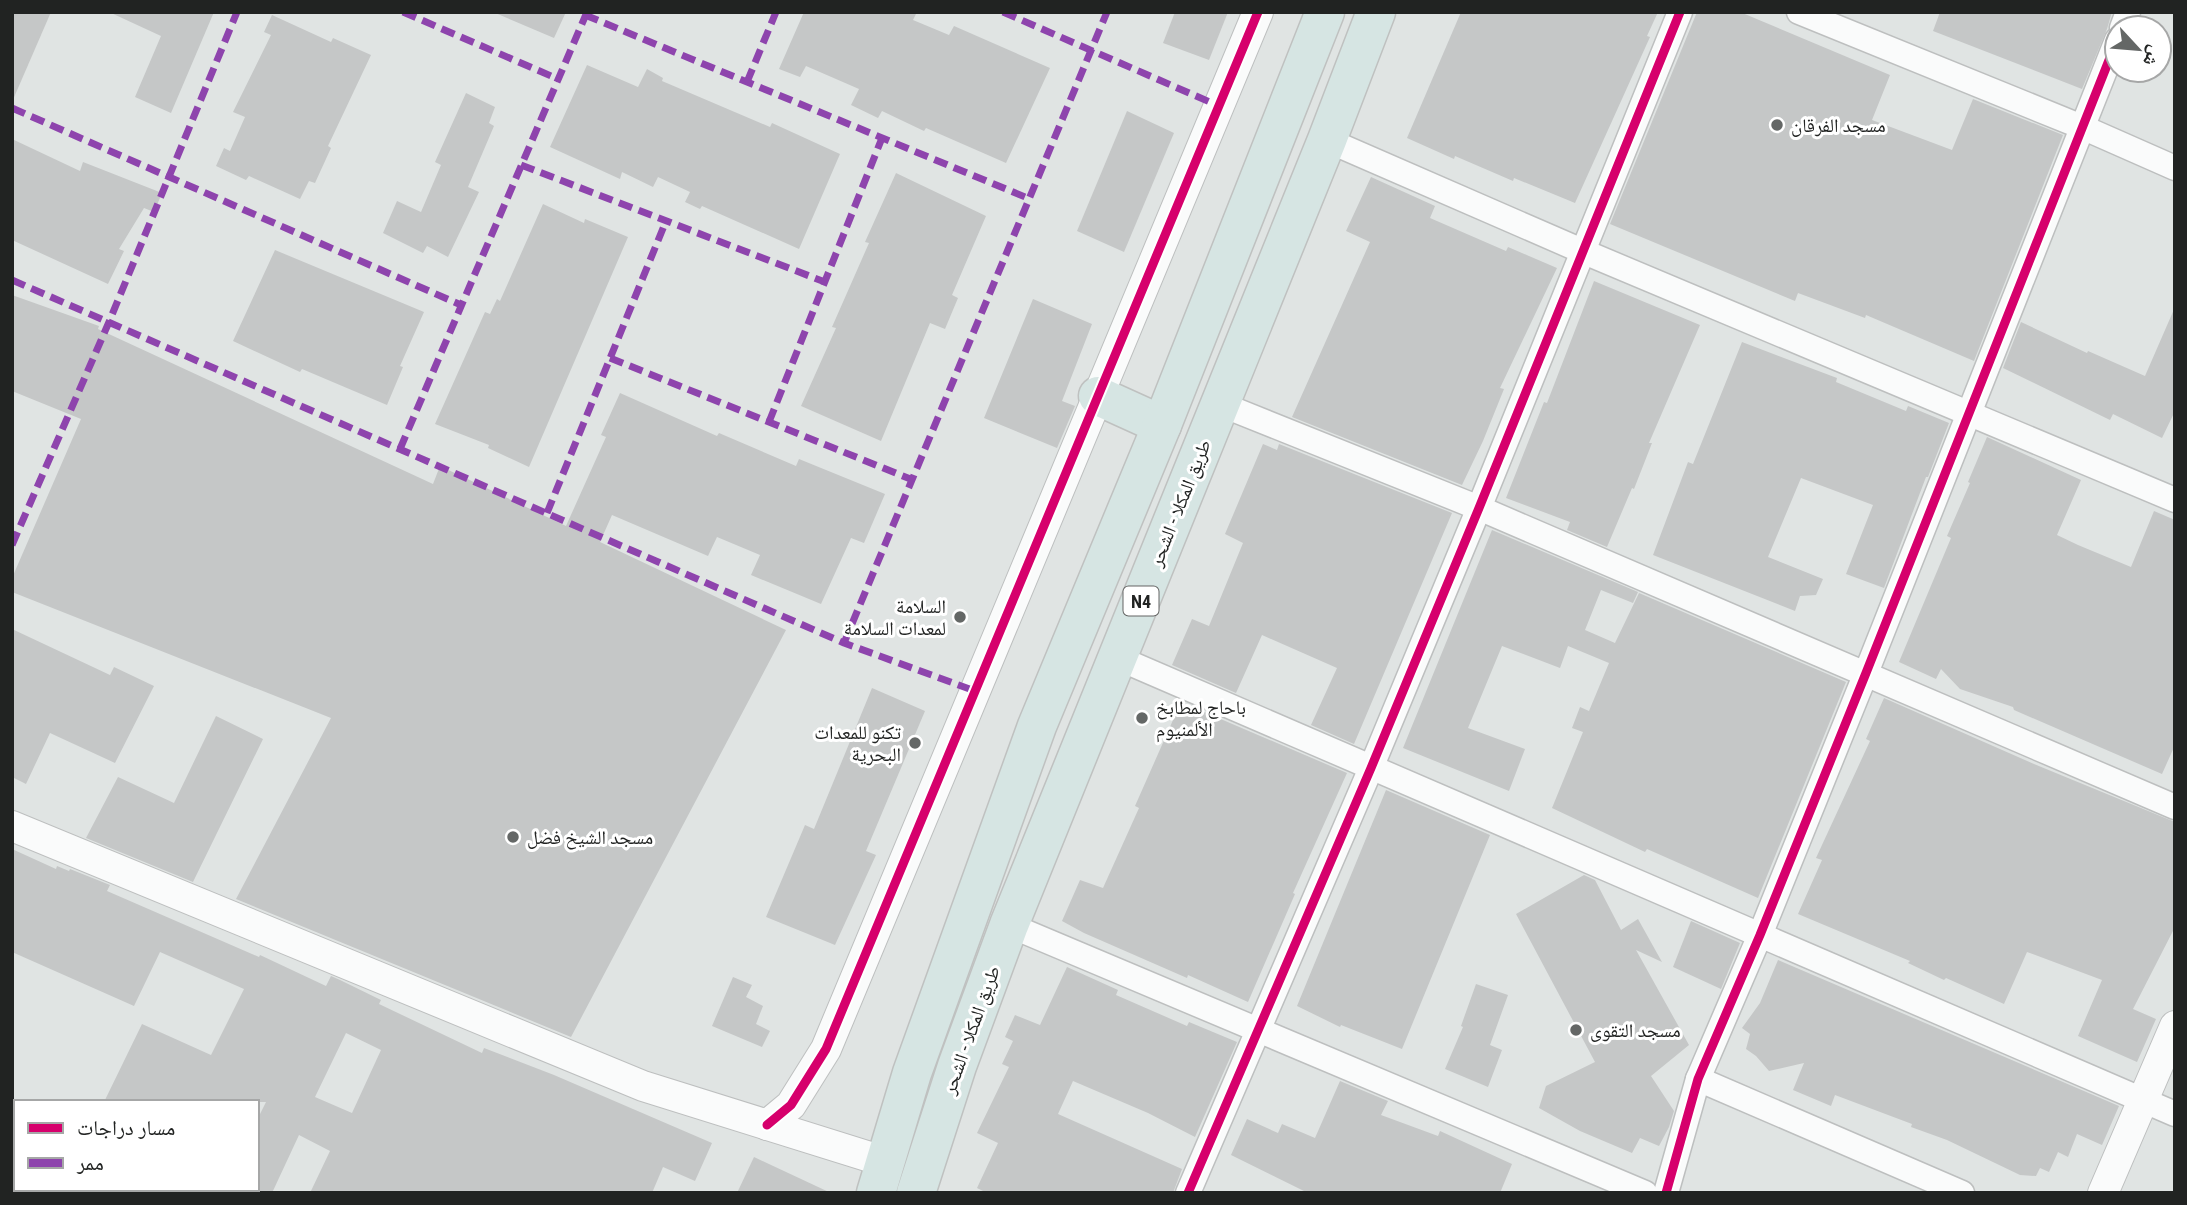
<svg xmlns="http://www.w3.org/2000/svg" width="2187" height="1205" viewBox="0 0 2187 1205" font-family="'Roboto Condensed','Noto Naskh Arabic',sans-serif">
<rect width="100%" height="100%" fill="#e0e4e3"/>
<g fill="#c5c7c7" fill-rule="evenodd">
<polygon points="12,12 51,12 12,102"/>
<polygon points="109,12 214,12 171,113 135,97 161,36"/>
<polygon points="493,12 566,12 554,38"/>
<polygon points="804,12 917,12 913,20 949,35 954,26 1050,68 1006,163 926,128 924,131 882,111 878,118 851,105 859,89 806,66 800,77 779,69"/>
<polygon points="1175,12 1228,12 1209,60 1163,43"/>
<polygon points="1461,12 1658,12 1647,36 1650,37 1575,203 1514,178 1513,181 1455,156 1454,159 1407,138"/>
<polygon points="1697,12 1740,12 1890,75 1872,120 1952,150 1973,99 2063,135 1974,361 1866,315 1865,318 1798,293 1795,301 1610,224"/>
<polygon points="1940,12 2112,12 2107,29 2082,89 1933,31"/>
<polygon points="272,15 331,42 333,38 371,55 328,146 331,148 315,183 309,181 300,199 249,176 246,180 216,166 224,148 230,151 245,117 233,112 271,35 264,32"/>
<polygon points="587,65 638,87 647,69 663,78 662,81 770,127 772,123 840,154 799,249 702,206 700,209 685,202 690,192 658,177 653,187 622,172 620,179 550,147"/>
<polygon points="466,93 495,107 489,123 494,126 468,187 479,192 448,257 427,246 423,253 383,233 397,201 421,212 441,165 435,162"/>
<polygon points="1127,111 1174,133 1124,252 1077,231"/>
<polygon points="12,139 80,171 83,162 162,193 154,212 144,208 119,249 124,251 108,284 12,240"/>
<polygon points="896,173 986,216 952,295 958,298 945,329 930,323 881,441 801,406 836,328 832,327 869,243 865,242"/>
<polygon points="1371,177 1435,206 1430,218 1506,251 1508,247 1557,268 1500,388 1504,389 1483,441 1462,485 1292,417 1370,242 1346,231"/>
<polygon points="543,204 584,223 585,219 628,237 529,467 488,448 489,445 435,424 485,312 490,314 497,299 500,301"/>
<polygon points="275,250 424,312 400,366 403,367 387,405 302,369 300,372 233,341"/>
<polygon points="1594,281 1700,325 1649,443 1652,443 1634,489 1632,488 1607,547 1567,530 1570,522 1506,498 1544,402 1547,403"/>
<polygon points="12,295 99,326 98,329 433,484 440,466 566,526 606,437 601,435 620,393 717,436 719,433 796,466 799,459 885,494 864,543 851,538 821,604 751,575 760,555 717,537 708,556 612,515 600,542 786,630 571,1037 236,899 331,718 12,592 12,578 81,419 12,391"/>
<polygon points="1033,299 1092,324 1062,401 1075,406 1057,448 984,418"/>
<polygon points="2175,307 2175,411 2162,438 2113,414 2110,420 2003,368 2021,322 2087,353 2088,351 2145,376"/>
<polygon points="1742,342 1837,378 1836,382 1906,411 1908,406 1949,423 1928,477 1926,477 1884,588 1846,574 1873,505 1801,478 1768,557 1823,579 1816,595 1800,596 1795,611 1653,555 1688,462 1693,464"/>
<polygon points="1987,437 2081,480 2057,535 2078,545 2131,567 2154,511 2175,520 2175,745 2162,774 2014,710 2013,707 1960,689 1941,669 1936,679 1899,662 1951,538 1947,536 1970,483 1968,482"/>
<polygon points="1263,444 1277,450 1279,444 1452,513 1354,744 1311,725 1337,668 1262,635 1236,693 1172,665 1192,619 1209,626 1243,543 1225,534"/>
<polygon points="1492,530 1638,592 1633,603 1601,590 1585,630 1615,643 1639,593 1846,682 1758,898 1647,849 1645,852 1552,808 1583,732 1572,728 1580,707 1589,711 1609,663 1568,646 1560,668 1502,646 1468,728 1525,749 1509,791 1403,748"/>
<polygon points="12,629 110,675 114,667 154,686 115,763 50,733 26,784 12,777"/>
<polygon points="872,688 925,711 866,851 876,855 835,945 766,917 805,825 814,829"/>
<polygon points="1884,698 2034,764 2175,822 2175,927 2133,1009 2156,1019 2137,1062 2078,1036 2102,980 2027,952 2004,1004 1946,978 1944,980 1908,963 1910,961 1798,914 1822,860 1816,858 1870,741 1866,739"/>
<polygon points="1181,702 1347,773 1293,893 1295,894 1248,1002 1188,975 1187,978 1084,933 1062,921 1080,880 1103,888 1139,808 1135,806"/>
<polygon points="216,716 263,739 193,882 86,838 118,777 174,803"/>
<polygon points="1386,790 1490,835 1402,1049 1341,1025 1340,1027 1297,1006"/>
<path d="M12 849 56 869 57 866 69 871 70 869 110 885 107 891 259 957 260 955 326 986 331 976 340 980 381 1000 379 1004 482 1053 484 1048 554 1075 712 1143 695 1181 663 1167 652 1193H310L330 1151 299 1135 272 1193H257V1120L266 1102H104L142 1024 211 1055 244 989 160 952 134 1006 12 952ZM346 1033 381 1050 352 1113 315 1097Z"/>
<polygon points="1584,875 1595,880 1621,930 1638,919 1662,962 1636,950 1689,1045 1651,1076 1674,1111 1669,1127 1659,1146 1640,1138 1632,1153 1580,1131 1539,1108 1546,1086 1595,1062 1516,914"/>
<polygon points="1691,921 1740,943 1721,989 1673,967"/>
<polygon points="1778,960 2119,1106 2102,1145 2077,1134 2068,1157 2058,1152 2049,1172 2040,1168 2036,1176 2020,1175 1947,1140 1911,1127 1912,1124 1835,1095 1831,1106 1793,1090 1804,1063 1769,1071 1756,1056 1746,1049 1750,1034 1742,1028 1760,1003"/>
<polygon points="1067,967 1118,990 1116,995 1187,1026 1189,1022 1237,1042 1195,1137 1148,1113 1073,1081 1058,1114 1182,1169 1173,1193 987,1193 977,1188 998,1143 977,1133 1009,1067 1002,1064 1013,1041 1005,1037 1015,1015 1040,1025"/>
<polygon points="733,977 752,985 746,997 763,1006 756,1024 770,1031 762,1047 712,1026"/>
<polygon points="1476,984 1508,995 1490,1045 1502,1050 1488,1087 1445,1069 1463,1027 1461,1026"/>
<polygon points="1340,1081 1388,1101 1381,1115 1438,1136 1440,1131 1512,1164 1500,1193 1308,1193 1231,1155 1247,1119 1278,1133 1282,1124 1315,1138"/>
<polygon points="754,1157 831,1193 737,1193"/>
</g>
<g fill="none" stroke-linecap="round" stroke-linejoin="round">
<defs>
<g id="minor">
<polyline points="1799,12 2082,127 2175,168"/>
<polyline points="2122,28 2128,12"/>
<polyline points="1327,140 1582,251 2175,500"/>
<polyline points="1220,404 1479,508 2175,807"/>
<polyline points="1118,658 2175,1114"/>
<polyline points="1009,925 1645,1193"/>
<polyline points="1698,1079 1962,1193"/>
<polyline points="1188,1193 1371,768 1479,508 1680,12"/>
<polyline points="1666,1193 1698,1079 1760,935 1866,673 2117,40"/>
</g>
<g id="tertiary">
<polyline points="12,826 643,1086 886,1162"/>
<polyline points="767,1125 791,1105 826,1049 1258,12"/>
<polyline points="2103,1193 2175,1026"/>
</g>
<g id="trunk">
<polyline points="1098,396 1162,425"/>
<polyline points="876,1193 912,1073 1037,726 1162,425 1325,12"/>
<polyline points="916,1193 957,1066 1009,925 1327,140 1376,12"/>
</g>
</defs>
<use href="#minor" stroke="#bdbfbf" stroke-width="27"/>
<use href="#tertiary" stroke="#bdbfbf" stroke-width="32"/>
<use href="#trunk" stroke="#bfc1c0" stroke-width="41"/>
<use href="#minor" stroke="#fafbfb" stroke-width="24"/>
<use href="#tertiary" stroke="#fafbfb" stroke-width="30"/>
<use href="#trunk" stroke="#d6e5e3" stroke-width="38"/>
<g stroke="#8e44ad" stroke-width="7" stroke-dasharray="14 7" stroke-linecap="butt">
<polyline points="403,12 558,79"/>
<polyline points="1003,12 1219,106"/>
<polyline points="585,15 1030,199"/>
<polyline points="747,82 776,12"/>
<polyline points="12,108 461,305"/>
<polyline points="521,165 825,282"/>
<polyline points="12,280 844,643 975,691"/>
<polyline points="610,358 913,480"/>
<polyline points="769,422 882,138"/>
<polyline points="400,449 587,12"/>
<polyline points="547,513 666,221"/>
<polyline points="12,545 109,322 237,12"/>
<polyline points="844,643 1107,12"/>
</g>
<defs>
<g id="cycleway">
<polyline points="767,1125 791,1105 826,1049 1258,12"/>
<polyline points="1188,1193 1371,768 1479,508 1680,12"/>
<polyline points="1666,1193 1698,1079 1760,935 1866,673 2117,40"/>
</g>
</defs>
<use href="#cycleway" stroke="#fff" stroke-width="13"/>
<use href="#cycleway" stroke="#d6006c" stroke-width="9"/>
</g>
<g fill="#646766" stroke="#fff" stroke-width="2.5">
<circle cx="1777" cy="125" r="7"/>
<circle cx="960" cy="617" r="7"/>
<circle cx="1142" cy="718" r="7"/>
<circle cx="915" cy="743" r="7"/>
<circle cx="513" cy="837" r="7"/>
<circle cx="1576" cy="1030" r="7"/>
</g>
<g text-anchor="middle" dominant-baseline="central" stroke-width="6" stroke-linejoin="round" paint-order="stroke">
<rect fill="#fff" stroke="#646564" stroke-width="2" x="1123.5" y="586.5" width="35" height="29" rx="5"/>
<g font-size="18" font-weight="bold" fill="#212322">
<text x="1141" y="601">N4</text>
</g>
<g font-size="19" fill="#212322" stroke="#fff" text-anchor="start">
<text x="1791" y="125">مسجد الفرقان</text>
<text x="946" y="606" text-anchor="end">السلامة<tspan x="946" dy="22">لمعدات السلامة</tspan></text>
<text x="1156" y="707">باحاج لمطابخ<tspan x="1156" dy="22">الألمنيوم</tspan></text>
<text x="901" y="732" text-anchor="end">تكنو للمعدات<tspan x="901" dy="22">البحرية</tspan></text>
<text x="527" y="837">مسجد الشيخ فضل</text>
<text x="1590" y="1030">مسجد التقوى</text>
</g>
<g font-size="19" fill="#212322" stroke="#fff">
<text transform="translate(1180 503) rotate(-68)">طريق المكلا - الشحر</text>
<text transform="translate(971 1030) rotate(-70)">طريق المكلا - الشحر</text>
</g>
</g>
<rect width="2187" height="1205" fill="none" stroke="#212322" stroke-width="28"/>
<rect x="14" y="1100" width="245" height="91" fill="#ffffff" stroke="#a6a7a7" stroke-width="2"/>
<rect x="28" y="1123" width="35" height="10" fill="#d6006c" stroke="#a6a7a7" stroke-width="2"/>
<text x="77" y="1135" font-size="21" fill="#212322">مسار دراجات</text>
<rect x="28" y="1158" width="35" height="10" fill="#8e44ad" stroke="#a6a7a7" stroke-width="2"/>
<text x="77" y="1170" font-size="21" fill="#212322">ممر</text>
<g transform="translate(2138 49) rotate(116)"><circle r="33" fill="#ffffff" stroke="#a6a7a7" stroke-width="2"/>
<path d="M0-5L12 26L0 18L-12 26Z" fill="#646766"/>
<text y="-10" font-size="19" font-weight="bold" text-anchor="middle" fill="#212322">ش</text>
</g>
</svg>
